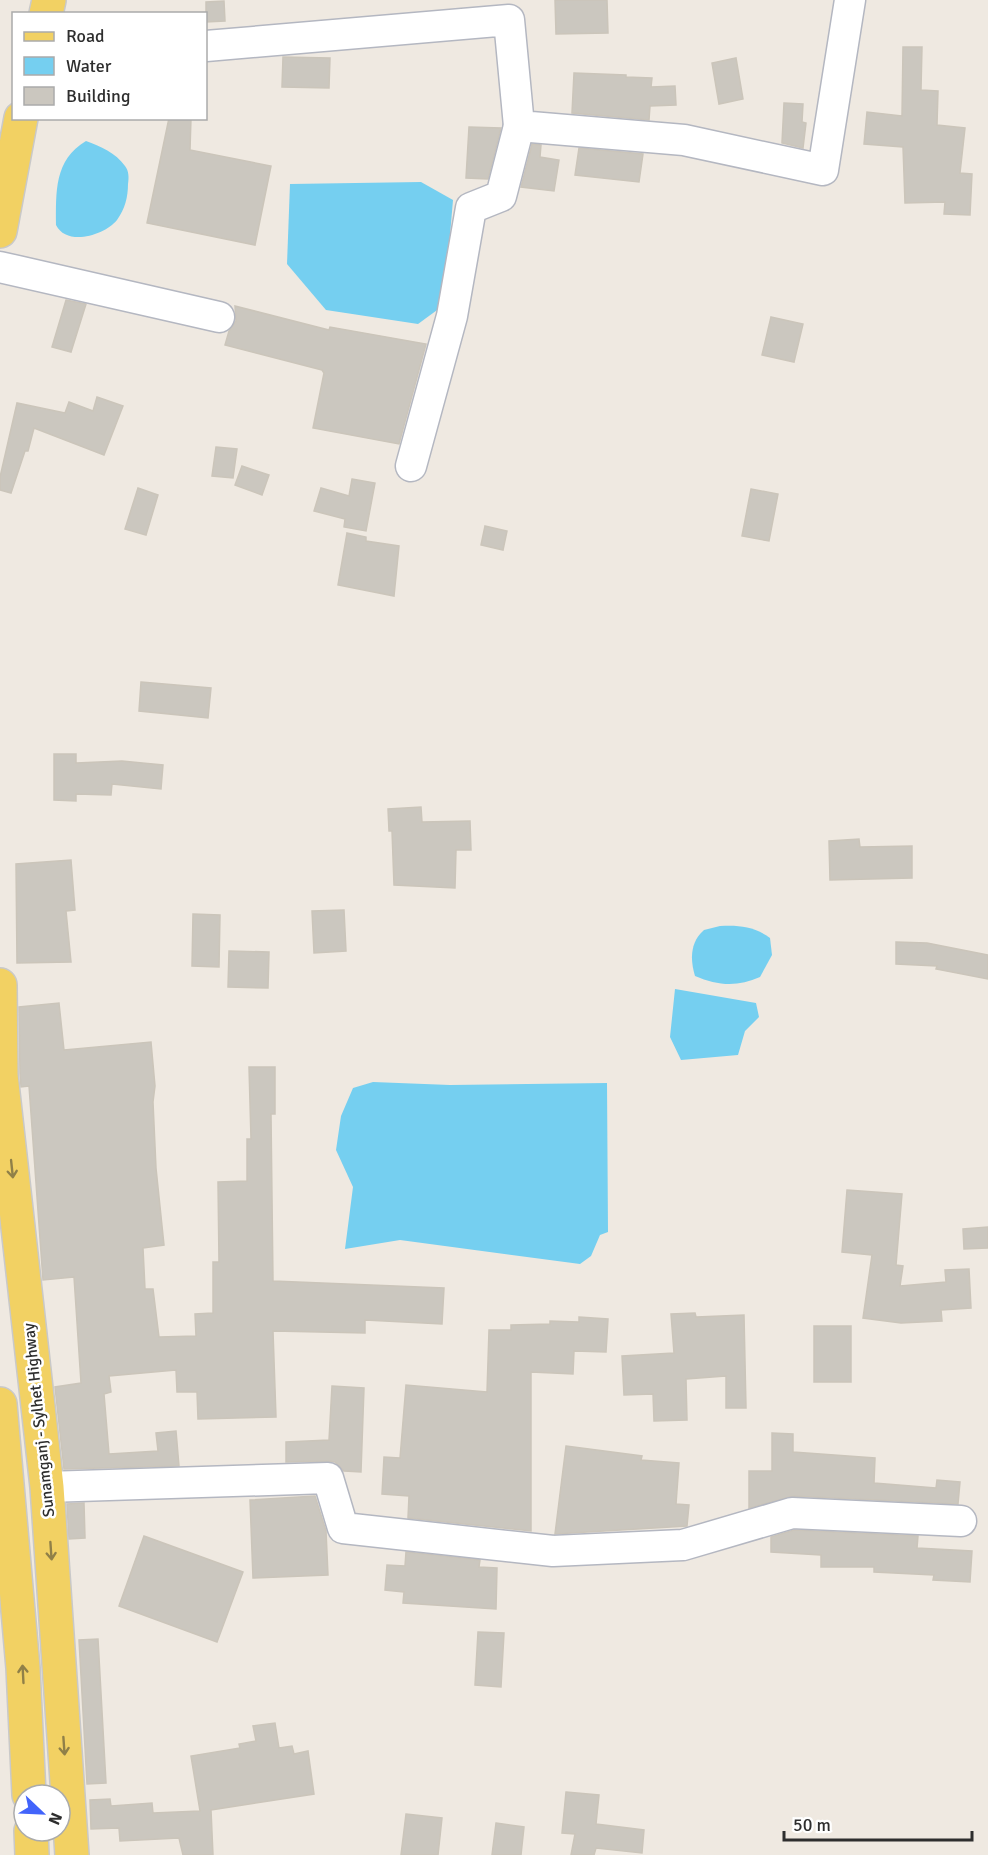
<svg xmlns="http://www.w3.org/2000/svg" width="988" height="1855" viewBox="0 0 988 1855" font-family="Signika,sans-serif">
<rect width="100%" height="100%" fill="#efe9e1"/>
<g fill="#75cff0">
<path d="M86 141C100 146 116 153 125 166 129 171 129 178 128 184 128 197 125 209 117 220 105 235 67 247 56 225 56 192 54 160 86 141Z"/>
<polygon points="421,182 453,200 444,305 418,324 326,310 287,264 290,184"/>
<path d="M720 926C738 925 754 926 770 938L772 955 760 977C738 987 718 986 695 976 690 960 690 942 704 930Z"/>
<polygon points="675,989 756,1003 759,1017 745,1031 738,1055 681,1060 670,1037"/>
<polygon points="373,1082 450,1085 607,1083 608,1232 600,1235 591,1256 580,1264 400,1240 345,1249 353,1187 336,1150 341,1116 353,1088"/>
</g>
<g fill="#cbc7bf" stroke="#cbc5ba" stroke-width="1.5">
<polygon points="555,0 607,0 608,33 556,34"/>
<polygon points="224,1 225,21 206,22 206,2"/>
<polygon points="903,47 922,47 921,90 938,91 937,125 965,128 960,173 972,174 970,215 944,214 945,202 905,203 903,147 864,144 867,112 902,116"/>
<polygon points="283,57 330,58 329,88 282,87"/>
<polygon points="736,58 743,99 719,104 712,63"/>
<polygon points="574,73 626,75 626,77 652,78 651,87 675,86 676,105 650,106 649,120 572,113"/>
<polygon points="784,103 803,104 802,122 806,123 803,148 782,143"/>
<polygon points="169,118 191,118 190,150 271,166 255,245 147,223"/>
<polygon points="469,127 501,128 488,179 466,178"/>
<polygon points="532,144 541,145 540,157 559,160 554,191 521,187"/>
<polygon points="579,148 643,154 639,182 575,175"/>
<polygon points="66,300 86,304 71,352 52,347"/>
<polygon points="235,306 329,330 330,327 426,344 399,444 313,428 324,373 322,370 225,345 229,331 236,321"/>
<polygon points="771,317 803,324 794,362 762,355"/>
<polygon points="97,397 123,406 104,455 34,428 28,451 25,451 11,493 0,490 0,477 17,403 65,413 69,402 93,411"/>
<polygon points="216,447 237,449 233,478 212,476"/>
<polygon points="242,466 269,475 262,495 235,485"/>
<polygon points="352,479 375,483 366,531 344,527 345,519 314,511 321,488 349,496"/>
<polygon points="138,488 158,495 146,535 125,529"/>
<polygon points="751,489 778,494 769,541 742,536"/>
<polygon points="485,526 507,531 503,550 481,545"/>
<polygon points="347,533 366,537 366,541 399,546 394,596 338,585"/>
<polygon points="141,682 211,688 208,718 139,711"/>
<polygon points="54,754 76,754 76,763 122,761 163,765 161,789 112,784 111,795 76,794 76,801 54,800"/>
<polygon points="421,807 422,822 470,821 471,850 456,850 455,888 394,885 392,831 389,831 388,809"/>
<polygon points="859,839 860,847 912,846 912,878 830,880 829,841"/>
<polygon points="71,860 75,910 66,911 71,962 17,963 16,864"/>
<polygon points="344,910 346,951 314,953 312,911"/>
<polygon points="193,914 220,915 219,967 192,966"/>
<polygon points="896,942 927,943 988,955 988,979 936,969 937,966 896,964"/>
<polygon points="229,951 269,952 268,988 228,987"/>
<polygon points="59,1003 64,1050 151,1042 155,1086 153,1102 156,1168 164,1245 143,1248 145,1289 153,1289 159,1337 196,1336 195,1314 213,1313 213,1262 219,1262 218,1182 247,1181 247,1139 251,1139 249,1067 275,1067 275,1114 271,1114 273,1281 444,1288 442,1324 365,1320 365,1333 273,1331 276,1417 198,1419 197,1392 177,1392 176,1370 109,1376 111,1392 104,1394 109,1454 158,1451 156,1433 176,1431 179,1466 64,1469 55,1387 81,1383 74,1277 43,1280 29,1086 21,1087 20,1074 19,1007"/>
<polygon points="847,1190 902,1194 896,1265 903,1266 900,1286 946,1282 945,1270 969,1269 971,1308 941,1310 942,1321 901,1323 863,1318 872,1255 842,1252"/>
<polygon points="988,1227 988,1248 964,1249 963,1229"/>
<polygon points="695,1313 696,1317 744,1315 746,1408 726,1408 726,1376 686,1379 687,1420 654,1421 653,1394 624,1395 622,1356 674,1353 671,1314"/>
<polygon points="579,1317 608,1319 606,1352 574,1351 573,1374 531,1372 531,1531 408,1518 409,1496 382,1494 384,1457 400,1458 406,1385 487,1392 489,1330 511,1330 511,1325 550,1324 550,1321 579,1322"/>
<rect x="814" y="1326" width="37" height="56"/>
<polygon points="332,1386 364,1388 361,1472 344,1471 335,1462 328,1461 286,1462 286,1442 329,1440"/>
<polygon points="772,1433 793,1434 793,1452 875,1458 874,1483 936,1488 937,1480 960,1482 958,1504 793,1496 749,1508 749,1471 772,1471"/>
<polygon points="566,1446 642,1456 641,1460 679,1463 676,1504 689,1505 687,1526 555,1534"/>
<polygon points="315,1496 326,1531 328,1575 253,1578 250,1500"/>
<polygon points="84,1503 85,1538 69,1539 67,1504"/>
<polygon points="794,1530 918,1536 917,1548 972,1551 970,1582 933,1580 934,1575 874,1572 874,1567 821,1567 821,1555 771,1552 771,1537"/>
<polygon points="144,1536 243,1572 217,1642 119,1606"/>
<polygon points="406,1552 480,1560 479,1567 497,1568 496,1609 403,1603 404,1592 385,1590 387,1565 405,1566"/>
<polygon points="478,1632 504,1633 501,1687 475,1685"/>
<polygon points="98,1639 106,1783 87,1784 79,1640"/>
<polygon points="275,1723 279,1748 292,1746 294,1754 308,1751 314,1794 211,1810 213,1855 183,1855 179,1838 120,1841 119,1828 91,1829 90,1800 110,1799 111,1806 152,1803 153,1813 200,1811 191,1756 240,1748 239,1744 256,1741 253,1726"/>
<polygon points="566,1792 599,1795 596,1824 644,1830 642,1853 596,1848 594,1855 571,1855 575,1834 562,1833"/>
<polygon points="406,1814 442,1818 438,1855 401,1855"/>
<polygon points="496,1823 524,1827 521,1855 492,1855"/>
</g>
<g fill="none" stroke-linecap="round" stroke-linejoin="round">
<defs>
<g id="minor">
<polyline points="206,46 509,20 519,126 684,140 823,170 850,0"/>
<polyline points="0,267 219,317"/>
<polyline points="411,466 452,316 471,208 501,196 519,126"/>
<polyline points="47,1487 328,1478 343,1528 553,1551 683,1545 792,1513 961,1521"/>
</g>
<g id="major">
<polyline points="46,14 49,0"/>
<polyline points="0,231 21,118"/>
<polyline points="0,985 1,1075 47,1487 72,1855"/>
<polyline points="0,1404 23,1668 29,1795"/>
<polyline points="31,1831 32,1855"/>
</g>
</defs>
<use href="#minor" stroke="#b4b7c1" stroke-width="33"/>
<use href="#major" stroke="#c9c9c9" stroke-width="36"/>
<use href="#minor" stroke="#fff" stroke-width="30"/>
<use href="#major" stroke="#f2d163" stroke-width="33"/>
</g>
<defs><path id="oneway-shaft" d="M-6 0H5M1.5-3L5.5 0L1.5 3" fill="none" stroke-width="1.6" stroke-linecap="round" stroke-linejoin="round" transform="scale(1.5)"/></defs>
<g stroke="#908048">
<use href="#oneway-shaft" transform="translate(12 1169) rotate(84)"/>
<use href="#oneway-shaft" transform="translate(51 1551) rotate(86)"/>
<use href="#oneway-shaft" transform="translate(23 1674) rotate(-93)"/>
<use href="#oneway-shaft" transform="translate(64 1746) rotate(86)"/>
</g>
<g text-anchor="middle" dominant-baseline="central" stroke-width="5" stroke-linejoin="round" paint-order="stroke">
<g font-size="16" fill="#2e2e2e" stroke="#fff">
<text transform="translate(39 1420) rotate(-96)">Sunamganj - Sylhet Highway</text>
</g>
</g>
<rect x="12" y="12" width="195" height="108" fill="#ffffff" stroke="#ababab" stroke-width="1.5"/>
<rect x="24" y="32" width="30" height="9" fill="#f2d163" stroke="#ababab" stroke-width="1.5"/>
<text x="66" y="42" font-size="18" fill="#2e2e2e">Road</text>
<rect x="24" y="57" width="30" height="18" fill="#75cff0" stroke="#ababab" stroke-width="1.5"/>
<text x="66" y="72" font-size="18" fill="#2e2e2e">Water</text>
<rect x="24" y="87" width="30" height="18" fill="#cbc7bf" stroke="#ababab" stroke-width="1.5"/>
<text x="66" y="102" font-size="18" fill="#2e2e2e">Building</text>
<g transform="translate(42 1813) rotate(113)"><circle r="28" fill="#ffffff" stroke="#ababab" stroke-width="1.5"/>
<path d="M0-4.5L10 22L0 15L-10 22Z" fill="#4264fb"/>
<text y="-9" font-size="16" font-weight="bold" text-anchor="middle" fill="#2e2e2e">N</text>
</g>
<path d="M784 1831v9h188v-9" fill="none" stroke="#2e2e2e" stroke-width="3"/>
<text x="793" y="1831" font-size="18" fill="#2e2e2e" stroke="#ffffff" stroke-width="4.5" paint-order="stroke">50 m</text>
</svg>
